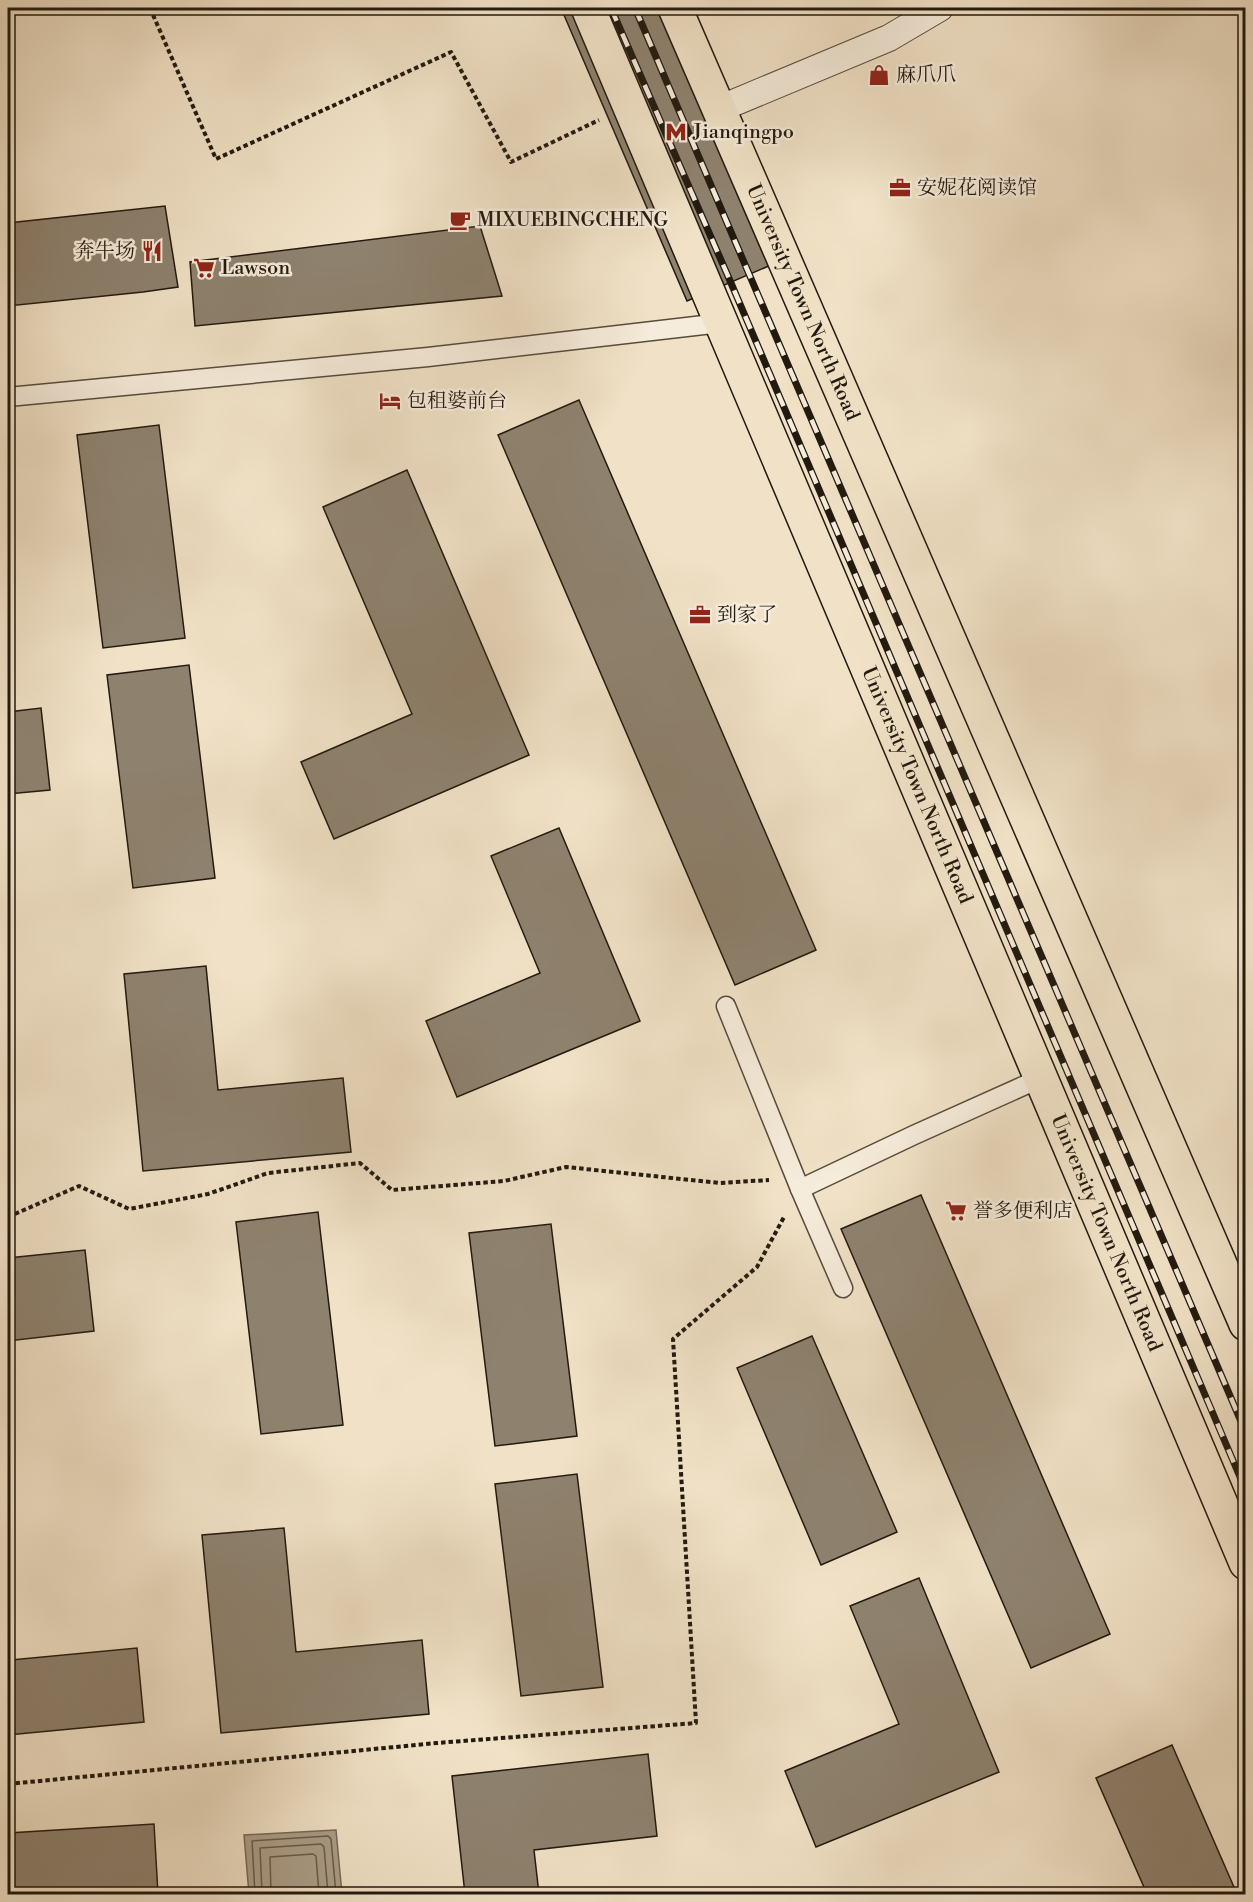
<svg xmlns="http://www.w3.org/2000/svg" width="1253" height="1902" viewBox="0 0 1253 1902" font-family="'Libre Bodoni','Noto Serif SC',serif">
<rect width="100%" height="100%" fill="#f1e2c7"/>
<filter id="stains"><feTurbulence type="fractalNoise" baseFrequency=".00333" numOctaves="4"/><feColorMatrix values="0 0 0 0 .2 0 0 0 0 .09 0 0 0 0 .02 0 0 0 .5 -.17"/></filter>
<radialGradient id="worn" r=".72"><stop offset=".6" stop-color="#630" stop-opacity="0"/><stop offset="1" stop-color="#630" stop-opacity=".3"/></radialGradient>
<polygon fill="#ab9e88" stroke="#746958" stroke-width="1.5" points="336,1830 342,1894 249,1894 244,1835"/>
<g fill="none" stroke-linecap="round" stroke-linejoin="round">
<g stroke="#665c4c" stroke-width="1.5">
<polyline points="255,1894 252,1841 328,1836 331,1839 336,1894"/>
<polyline points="262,1894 260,1848 321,1844 324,1847 328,1894"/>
<polyline points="271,1894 270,1857 313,1854 316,1856 319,1894"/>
</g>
</g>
<g fill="#8e826f" stroke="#221a0f" stroke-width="1.5">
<polygon points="561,8 685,8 792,256 687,301"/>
<polygon points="165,206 178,287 143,292 8,306 8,223"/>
<polygon points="480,226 502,296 195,326 190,262"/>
<polygon points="579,400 816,950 735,985 498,435"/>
<polygon points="159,425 185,638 103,648 77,435"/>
<polygon points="407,470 529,755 334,839 301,762 412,714 323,507"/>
<polygon points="189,665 215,878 133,888 107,675"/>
<polygon points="41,708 50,790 8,794 8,712"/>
<polygon points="559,828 640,1021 457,1097 426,1021 540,973 491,856"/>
<polygon points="206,966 218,1090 343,1078 351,1152 143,1171 124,974"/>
<polygon points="921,1195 1110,1634 1031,1668 841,1229"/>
<polygon points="318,1212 343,1425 261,1434 236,1222"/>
<polygon points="551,1224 577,1436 495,1446 469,1233"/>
<polygon points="85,1250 94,1331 8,1341 8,1258"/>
<polygon points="812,1336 897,1532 821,1565 737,1368"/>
<polygon points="577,1474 603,1687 521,1696 495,1484"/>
<polygon points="284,1528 296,1652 422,1640 429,1714 221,1733 202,1535"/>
<polygon points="919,1578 999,1772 816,1847 785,1771 899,1724 850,1606"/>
<polygon points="8,1621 11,1660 137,1648 144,1722 8,1735"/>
<polygon points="1172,1745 1237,1894 1147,1894 1096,1778"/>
<polygon points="648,1754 657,1836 534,1850 539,1894 465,1894 452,1776"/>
<polygon points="154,1824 158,1894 8,1894 8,1833"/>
</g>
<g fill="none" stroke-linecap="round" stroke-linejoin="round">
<defs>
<g id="service">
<polyline points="8,397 428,357 721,323"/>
<polyline points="726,1006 800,1189 843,1288"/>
<polyline points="800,1189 914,1135 1041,1078"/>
</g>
<polyline id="pedestrian" points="719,109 889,38 940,8"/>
<g id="primary">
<path id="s1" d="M588 8 1246 1563"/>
<path id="s2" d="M675 8 1246 1324"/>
</g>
</defs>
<use href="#service" stroke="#564c3d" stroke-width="21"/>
<use href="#pedestrian" stroke="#564c3d" stroke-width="28"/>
<use href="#primary" stroke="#221a0f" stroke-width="36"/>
<g stroke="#221a0f" stroke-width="4" stroke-dasharray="4.5 3" stroke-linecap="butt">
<polyline points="150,8 216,159 451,52 511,162 599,120"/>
<polyline points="8,1217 79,1186 129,1209 208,1194 268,1173 360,1163 392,1190 504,1181 566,1167 720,1183 769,1180"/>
<polyline points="8,1784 437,1743 696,1723 673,1339 757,1267 784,1217"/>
</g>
<use href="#service" stroke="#f6ecdb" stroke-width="18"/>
<use href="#pedestrian" stroke="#f6ecdb" stroke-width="26"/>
<use href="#primary" stroke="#f1e2c7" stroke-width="33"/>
<defs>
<g id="rail">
<polyline points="611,8 731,283 1246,1491"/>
<polyline points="635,8 1246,1433"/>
</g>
</defs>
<use href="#rail" stroke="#221a0f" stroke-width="7"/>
<use href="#rail" stroke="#f6ecdb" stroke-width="4.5" stroke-dasharray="14" stroke-linecap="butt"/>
</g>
<defs>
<symbol id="shop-bare" viewBox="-9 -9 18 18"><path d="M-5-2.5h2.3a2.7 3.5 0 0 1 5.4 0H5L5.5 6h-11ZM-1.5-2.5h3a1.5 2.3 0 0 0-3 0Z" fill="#8f2418" stroke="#f6ecdb" stroke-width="2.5" paint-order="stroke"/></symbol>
<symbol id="metro-bare" viewBox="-9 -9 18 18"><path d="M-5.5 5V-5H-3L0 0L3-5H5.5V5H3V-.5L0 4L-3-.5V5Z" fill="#8f2418" stroke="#f6ecdb" stroke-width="2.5" paint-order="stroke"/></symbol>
<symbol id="office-bare" viewBox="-9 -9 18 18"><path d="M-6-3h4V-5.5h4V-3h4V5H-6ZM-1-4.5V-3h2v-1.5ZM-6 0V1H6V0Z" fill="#8f2418" stroke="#f6ecdb" stroke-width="2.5" paint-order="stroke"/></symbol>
<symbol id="cafe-bare" viewBox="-9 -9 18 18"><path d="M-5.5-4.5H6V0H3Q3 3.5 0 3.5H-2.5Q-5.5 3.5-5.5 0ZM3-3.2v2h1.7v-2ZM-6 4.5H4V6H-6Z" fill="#8f2418" stroke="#f6ecdb" stroke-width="2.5" paint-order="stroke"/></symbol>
<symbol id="restaurant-bare" viewBox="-9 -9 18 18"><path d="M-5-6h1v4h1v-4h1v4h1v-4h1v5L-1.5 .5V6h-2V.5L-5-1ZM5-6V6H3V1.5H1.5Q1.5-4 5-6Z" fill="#8f2418" stroke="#f6ecdb" stroke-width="2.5" paint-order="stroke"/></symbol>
<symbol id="supermarket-bare" viewBox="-9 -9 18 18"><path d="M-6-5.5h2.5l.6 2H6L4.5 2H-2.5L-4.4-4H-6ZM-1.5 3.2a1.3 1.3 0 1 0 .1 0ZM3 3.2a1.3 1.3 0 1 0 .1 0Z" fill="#8f2418" stroke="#f6ecdb" stroke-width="2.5" paint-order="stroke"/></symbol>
<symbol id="hotel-bare" viewBox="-9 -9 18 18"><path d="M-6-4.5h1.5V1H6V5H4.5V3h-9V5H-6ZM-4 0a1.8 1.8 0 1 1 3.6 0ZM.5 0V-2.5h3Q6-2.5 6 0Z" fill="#8f2418" stroke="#f6ecdb" stroke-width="2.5" paint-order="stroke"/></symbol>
</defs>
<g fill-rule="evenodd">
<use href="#shop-bare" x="864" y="60" width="30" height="30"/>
<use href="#metro-bare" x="661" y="117" width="30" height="30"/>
<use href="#office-bare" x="885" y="173" width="30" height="30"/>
<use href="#cafe-bare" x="445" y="205" width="30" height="30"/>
<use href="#restaurant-bare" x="137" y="236" width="30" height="30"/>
<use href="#supermarket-bare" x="189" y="253" width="30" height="30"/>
<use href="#hotel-bare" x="375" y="386" width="30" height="30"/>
<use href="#office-bare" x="685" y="600" width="30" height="30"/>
<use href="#supermarket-bare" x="941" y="1196" width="30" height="30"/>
</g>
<g text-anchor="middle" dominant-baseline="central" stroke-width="5" stroke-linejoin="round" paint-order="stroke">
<g font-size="20" fill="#221a0f" stroke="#f6ecdb" text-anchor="start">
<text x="896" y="75">麻爪爪</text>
<text x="693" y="132">Jianqingpo</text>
<text x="917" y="188">安妮花阅读馆</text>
<text x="477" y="220">MIXUEBINGCHENG</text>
<text x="135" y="251" text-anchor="end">奔牛场</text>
<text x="221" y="268">Lawson</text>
<text x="407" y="401">包租婆前台</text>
<text x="717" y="615">到家了</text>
<text x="973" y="1211">誉多便利店</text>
</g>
<g font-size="20" fill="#221a0f" stroke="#f6ecdb">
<text stroke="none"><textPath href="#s2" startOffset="321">University Town North Road</textPath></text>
<text stroke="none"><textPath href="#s1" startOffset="844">University Town North Road</textPath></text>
<text stroke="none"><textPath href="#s1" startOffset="1330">University Town North Road</textPath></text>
</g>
</g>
<rect width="1253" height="1902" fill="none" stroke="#f1e2c7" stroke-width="30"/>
<rect x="9" y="9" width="1235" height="1884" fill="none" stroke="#221a0f" stroke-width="3"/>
<rect x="15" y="15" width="1223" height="1872" fill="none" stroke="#221a0f" stroke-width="1.5"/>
<rect width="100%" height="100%" filter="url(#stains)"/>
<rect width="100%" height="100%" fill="url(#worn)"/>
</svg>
